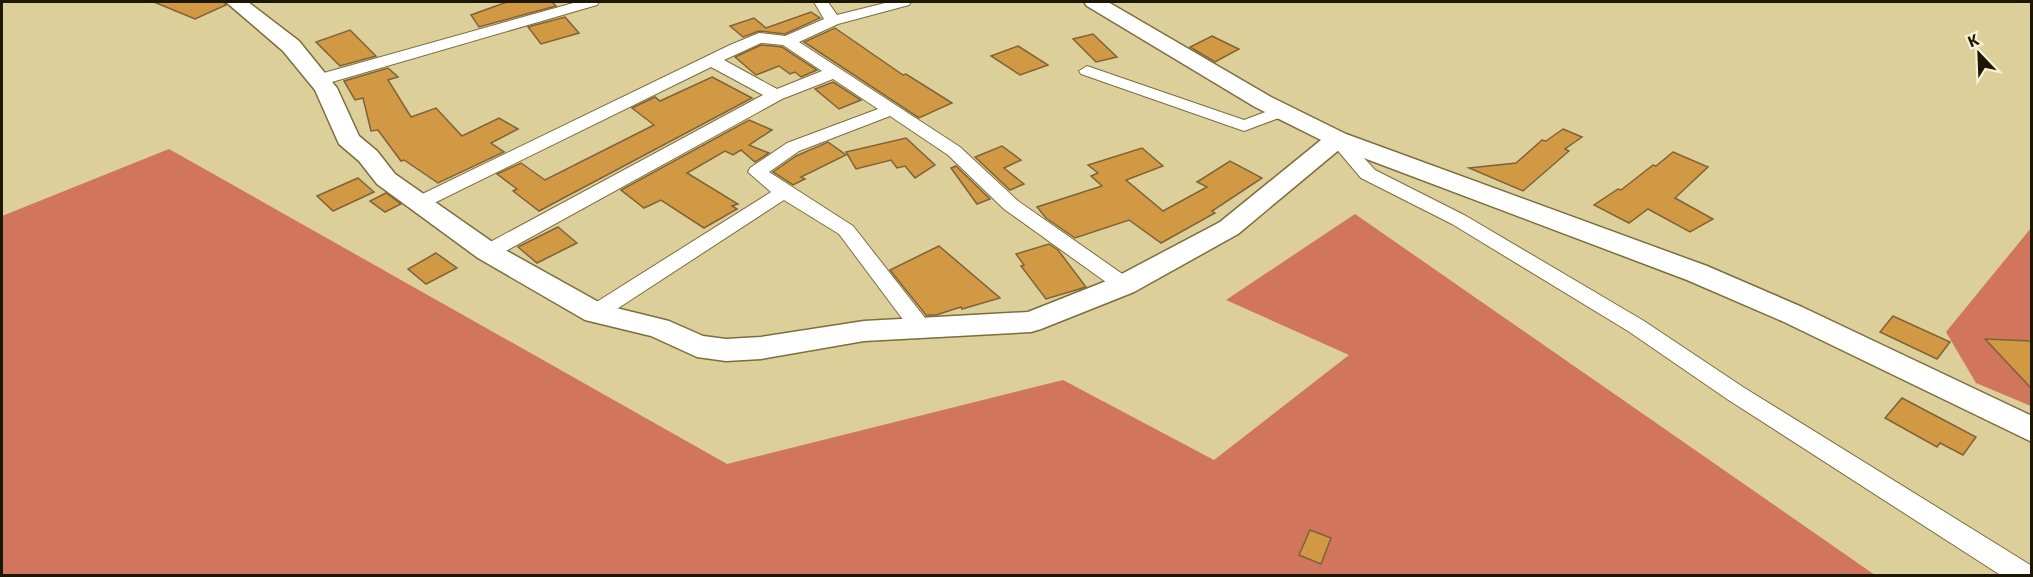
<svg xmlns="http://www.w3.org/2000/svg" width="2033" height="577" viewBox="0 0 2033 577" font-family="'Exo 2',sans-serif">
<rect width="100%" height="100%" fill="#ddcf9a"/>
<g fill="#d1755d">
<polygon points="169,149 727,464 1063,380 1214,460 1349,355 1226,300 1355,214 1875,575 2,576 2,216"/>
<polygon points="2031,228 2031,406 1976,383 1946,332"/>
</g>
<g fill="#d19944" stroke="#806237" stroke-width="1.5">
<polygon points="154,2 224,2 226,5 195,19"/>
<polygon points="507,2 552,2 556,6 479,27 471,15"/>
<polygon points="811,12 820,18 785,34 759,31 743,37 730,26 754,18 766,28"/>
<polygon points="565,17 579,33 541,44 528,27"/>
<polygon points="835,28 903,75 906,74 952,103 919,118 804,42"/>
<polygon points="350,30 376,56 340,66 316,42"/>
<polygon points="1093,34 1117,57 1096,62 1073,39"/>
<polygon points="1212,36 1218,39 1239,49 1215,62 1190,47"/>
<polygon points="761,45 782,47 817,70 801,77 795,72 790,74 779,66 756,75 735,57"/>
<polygon points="1018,46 1048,65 1020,75 991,56"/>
<polygon points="388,68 398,77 388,80 411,117 436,108 462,136 499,118 518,129 491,143 504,152 438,183 404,160 401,161 378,130 371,131 363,98 355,100 344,81"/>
<polygon points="712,77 752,98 539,211 513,191 517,189 497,174 521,163 545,180 654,125 632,108 655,97 660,101"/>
<polygon points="833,82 861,100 839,109 815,89"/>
<polygon points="749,120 772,130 749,145 769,153 755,162 741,150 733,155 725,151 687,173 738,204 732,206 737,209 704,228 661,200 644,208 621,190"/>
<polygon points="1563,129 1582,137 1565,149 1569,151 1523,191 1469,168 1516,163 1542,140 1546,141"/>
<polygon points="906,138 935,165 915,178 905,166 897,168 891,160 856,169 846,152"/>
<polygon points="828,142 846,155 801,177 805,179 793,185 773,172 796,156"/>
<polygon points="1002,146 1021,160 1004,168 1024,184 1010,190 975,157"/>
<polygon points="1142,148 1163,166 1126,180 1163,211 1207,187 1197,182 1230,161 1262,178 1212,211 1215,213 1161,243 1129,220 1075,238 1046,218 1037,207 1102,186 1091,176 1098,173 1088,165"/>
<polygon points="1673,152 1708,167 1675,198 1713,219 1690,232 1648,209 1629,223 1594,205 1618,189 1621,190 1653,165 1656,166"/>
<polygon points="956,166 990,199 977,204 951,168"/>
<polygon points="358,178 374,192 333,211 317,196"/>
<polygon points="386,193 401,204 385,212 370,201"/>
<polygon points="558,227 577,243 537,263 518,247"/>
<polygon points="1049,244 1058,250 1086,287 1046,299 1021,266 1024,265 1016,254"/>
<polygon points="939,246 1000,298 962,309 961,307 936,315 926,315 890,270"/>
<polygon points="436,253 457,268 426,284 408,269"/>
<polygon points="1893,316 1950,342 1937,359 1880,332"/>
<polygon points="1985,339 2031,341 2031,388"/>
<polygon points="1902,398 1938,417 1976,437 1963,455 1940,443 1937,447 1885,418"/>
<polygon points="1310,530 1331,538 1321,564 1299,555"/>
</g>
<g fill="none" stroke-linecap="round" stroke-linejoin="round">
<defs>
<g id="street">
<polygon points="577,2 599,2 597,5 325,84 313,84 311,80 313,76"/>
<path d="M814 2H828L837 15 889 2H911L909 5 838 24 799 42 960 147 1018 201 1131 280 1134 285 1131 290 1124 292 1117 290 1004 209 948 155 890 116 799 151 769 172 853 226 929 323 932 328 929 333 921 336 913 333 839 234 784 200 603 318 595 320 587 318 584 313 587 308 771 192 748 172 750 168 787 143 878 109 833 79 782 99 495 257 488 259 481 257 478 252 481 247 763 95 711 67 426 207H412L409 203 412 199 730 45 759 33 785 36 824 19ZM761 43 783 45 822 71 777 89 724 60Z"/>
<polygon points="1087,66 1244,120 1281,106 1287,107 1290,111 1287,115 1244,131 1081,74 1079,71"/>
<polygon points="1337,134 1343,135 1375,170 1466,216 1644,321 1743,387 2032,566 2032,576 2002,576 1727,399 1628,331 1452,224 1361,178 1328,139 1331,135"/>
</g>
<polygon id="secondary" points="226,2 248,2 299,41 337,88 359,136 377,151 395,174 498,246 604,305 669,321 703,336 726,339 761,337 864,321 1028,312 1114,278 1220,222 1321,140 1255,107 1087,6 1084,2 1108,2 1271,97 1346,134 1707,266 1802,307 2032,416 2032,442 1782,321 1687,280 1340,149 1238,234 1134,292 1041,329 1031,332 864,341 761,359 726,361 697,357 651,336 585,320 478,258 377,184 359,161 339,144 315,90 283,51"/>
</defs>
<use href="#street" stroke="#7b6e3b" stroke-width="2"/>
<use href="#secondary" stroke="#7b6e3b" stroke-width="3"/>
<use href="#street" fill="#fff" fill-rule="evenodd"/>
<use href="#secondary" fill="#fff" fill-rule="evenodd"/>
</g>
<rect width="2033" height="577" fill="none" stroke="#1c1703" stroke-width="6"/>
<g transform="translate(1979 54) rotate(337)" stroke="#f7f0d5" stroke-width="4.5" paint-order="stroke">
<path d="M0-4.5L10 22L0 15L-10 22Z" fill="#1c1703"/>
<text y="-9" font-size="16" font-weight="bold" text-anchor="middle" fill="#1c1703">K</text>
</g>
</svg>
